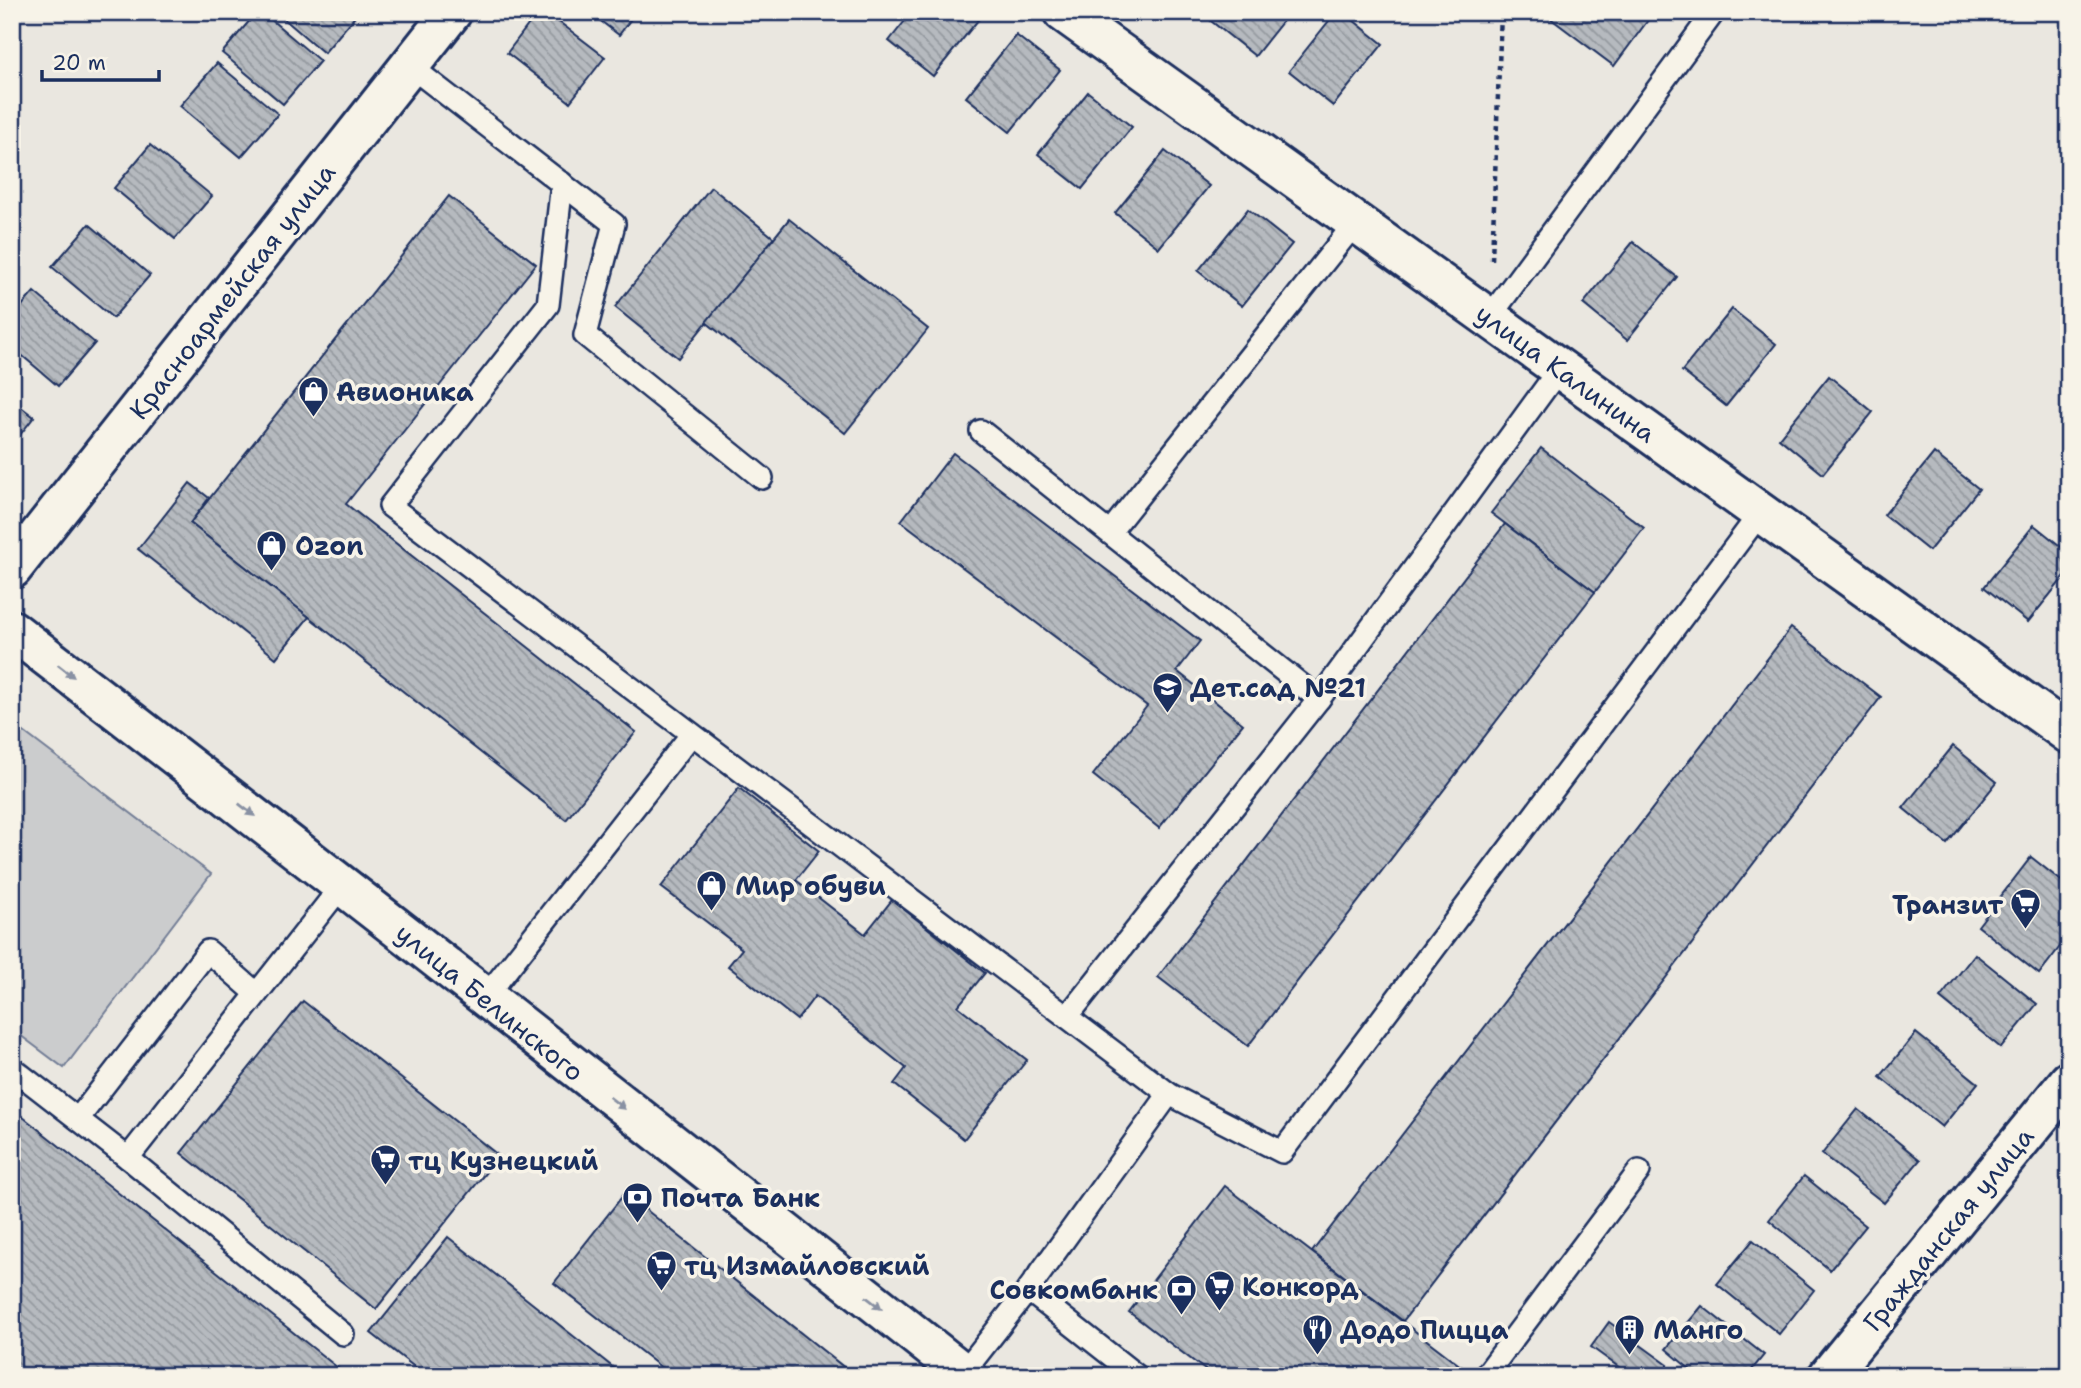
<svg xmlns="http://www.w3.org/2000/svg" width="2081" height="1388" viewBox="0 0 2081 1388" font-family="'Shantell Sans',sans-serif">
<defs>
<pattern id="building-back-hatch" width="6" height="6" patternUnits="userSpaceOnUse" patternTransform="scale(1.75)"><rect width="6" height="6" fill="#b6babf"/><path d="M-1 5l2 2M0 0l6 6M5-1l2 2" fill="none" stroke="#93989e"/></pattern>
</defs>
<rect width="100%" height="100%" fill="#eae7e0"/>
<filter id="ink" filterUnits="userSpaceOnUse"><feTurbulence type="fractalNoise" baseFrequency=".0143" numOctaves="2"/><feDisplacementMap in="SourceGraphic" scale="14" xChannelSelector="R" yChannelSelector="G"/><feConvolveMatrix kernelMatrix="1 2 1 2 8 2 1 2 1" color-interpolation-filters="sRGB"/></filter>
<g filter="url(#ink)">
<polygon fill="#cbcccd" stroke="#737e96" stroke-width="2" points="12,723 211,874 64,1068 12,1029"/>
<g fill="url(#building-back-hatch)" stroke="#1b2f5e" stroke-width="2">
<polygon points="257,12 262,12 320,61 283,104 222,53"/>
<polygon points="276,12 359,12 324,53"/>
<polygon points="538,12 546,12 605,57 570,102 507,53"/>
<polygon points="589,12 636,12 619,35"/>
<polygon points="912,12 980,12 983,14 933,76 889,41"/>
<polygon points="1218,12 1290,12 1255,56 1211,21"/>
<polygon points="1336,12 1343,12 1383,44 1333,106 1289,71"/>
<polygon points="1542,12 1654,12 1614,66"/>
<polygon points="1016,35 1060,70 1010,132 966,97"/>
<polygon points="217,63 278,114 241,157 180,106"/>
<polygon points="1088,92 1132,127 1082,189 1038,154"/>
<polygon points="150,145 212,196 175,239 114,188"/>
<polygon points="1165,151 1209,186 1159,248 1115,213"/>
<polygon points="711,187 774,238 678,358 615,307"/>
<polygon points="449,196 536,264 346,504 636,732 566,820 190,523"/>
<polygon points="1248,209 1292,244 1242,306 1198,271"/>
<polygon points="789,219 928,329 845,433 706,322"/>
<polygon points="89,224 150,275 113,318 52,267"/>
<polygon points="1633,242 1677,277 1627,340 1583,304"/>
<polygon points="34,292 95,343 58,386 12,347 12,317"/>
<polygon points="1732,309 1776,344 1726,406 1682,371"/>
<polygon points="1829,376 1873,412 1823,474 1779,438"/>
<polygon points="12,400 34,417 12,445"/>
<polygon points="1541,448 1644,528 1595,592 1491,513"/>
<polygon points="953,453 1200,641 1177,671 1243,724 1159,828 1093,775 1147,706 901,521"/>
<polygon points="1934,453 1979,489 1929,551 1884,515"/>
<polygon points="190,483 209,498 190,523 309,617 276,658 138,549"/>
<polygon points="1505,524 1595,592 1248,1046 1158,977"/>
<polygon points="2034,525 2069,553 2069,571 2028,622 1984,587"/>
<polygon points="1791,628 1881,697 1403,1321 1312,1252"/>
<polygon points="1953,746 1997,782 1947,844 1903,808"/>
<polygon points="739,788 819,851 796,880 865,934 892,900 985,973 958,1006 1027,1060 964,1139 894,1084 906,1068 815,996 797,1020 728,966 742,949 661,887"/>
<polygon points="2031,857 2069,887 2069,935 2039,974 1978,926"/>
<polygon points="1975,954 2037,1004 2001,1048 1940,998"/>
<polygon points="303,1001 499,1156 376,1309 181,1153"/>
<polygon points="1916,1033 1978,1083 1942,1127 1880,1077"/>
<polygon points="1858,1109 1920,1160 1884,1203 1822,1154"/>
<polygon points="18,1113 348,1376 12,1376 12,1120"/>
<polygon points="1804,1176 1866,1226 1830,1270 1769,1220"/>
<polygon points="1225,1186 1462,1367 1456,1376 1213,1376 1129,1312"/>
<polygon points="625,1193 855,1376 672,1376 554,1283"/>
<polygon points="448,1237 624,1376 504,1376 498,1371 494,1376 426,1376 371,1333"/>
<polygon points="1753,1240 1814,1290 1779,1334 1717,1284"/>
<polygon points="1702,1306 1764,1355 1747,1376 1698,1376 1666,1349"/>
<polygon points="1609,1322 1668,1365 1660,1376 1631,1376 1591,1347"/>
</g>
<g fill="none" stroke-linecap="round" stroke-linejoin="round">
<defs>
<g id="lane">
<polyline points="410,66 614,224 585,335 762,478"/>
<polyline points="562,183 548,305 390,506 1169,1094 1282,1152 1761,512"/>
<polyline points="1489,318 1714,12"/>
<polyline points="981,431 1319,699 1067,1017"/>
<polyline points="1110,532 1356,222"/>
<polyline points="1319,699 1560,368"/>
<polyline points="484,999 691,735"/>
<polyline points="12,1068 128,1158 343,1334"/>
<polyline points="78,1119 208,951 256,993"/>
<polyline points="128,1158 343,884"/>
<polyline points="1028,1290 1137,1376"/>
<polyline points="963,1373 1028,1290 1169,1094"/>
<polyline points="1485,1376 1639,1171"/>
</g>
<g id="street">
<polyline points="1063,12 2069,734"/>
<polyline points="12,569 452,12"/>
<polyline points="1828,1376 2069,1081"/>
</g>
<path id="secondary" d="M12 630C332 876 650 1125 967 1376"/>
</defs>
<use href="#lane" stroke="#1b2f5e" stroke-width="26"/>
<use href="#street" stroke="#1b2f5e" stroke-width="44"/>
<use href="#secondary" stroke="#1b2f5e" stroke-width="44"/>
<polyline stroke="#1b2f5e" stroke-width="4.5" stroke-dasharray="5 5" stroke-linecap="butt" points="1492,260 1501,12"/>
<use href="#lane" stroke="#f7f3e8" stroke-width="21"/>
<use href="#street" stroke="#f7f3e8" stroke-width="38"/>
<use href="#secondary" stroke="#f7f3e8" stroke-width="38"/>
</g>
<defs><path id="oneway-solid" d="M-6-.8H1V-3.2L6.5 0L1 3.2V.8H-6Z" transform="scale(1.75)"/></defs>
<g fill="#8991a3">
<use href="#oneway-solid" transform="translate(66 671) rotate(38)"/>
<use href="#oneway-solid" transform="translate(247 810) rotate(38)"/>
<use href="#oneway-solid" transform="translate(617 1103) rotate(38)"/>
<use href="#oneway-solid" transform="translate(874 1303) rotate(38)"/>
</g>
</g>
<defs>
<symbol id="shop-pin" viewBox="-11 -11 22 30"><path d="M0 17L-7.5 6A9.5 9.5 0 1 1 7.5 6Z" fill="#1b2f5e" stroke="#f7f3e8"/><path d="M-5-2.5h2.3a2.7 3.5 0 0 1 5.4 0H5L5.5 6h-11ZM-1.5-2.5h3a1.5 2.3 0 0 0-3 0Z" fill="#fff"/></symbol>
<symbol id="school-pin" viewBox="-11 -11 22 30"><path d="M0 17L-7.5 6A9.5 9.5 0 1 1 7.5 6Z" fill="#1b2f5e" stroke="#f7f3e8"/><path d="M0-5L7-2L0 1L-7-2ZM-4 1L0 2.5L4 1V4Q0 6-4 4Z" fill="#fff"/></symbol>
<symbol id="supermarket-pin" viewBox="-11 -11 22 30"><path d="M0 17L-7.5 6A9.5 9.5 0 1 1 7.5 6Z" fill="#1b2f5e" stroke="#f7f3e8"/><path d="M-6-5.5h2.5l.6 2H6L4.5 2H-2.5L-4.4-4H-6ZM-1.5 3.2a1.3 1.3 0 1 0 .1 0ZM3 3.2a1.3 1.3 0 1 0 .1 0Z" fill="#fff"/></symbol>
<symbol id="bank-pin" viewBox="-11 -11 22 30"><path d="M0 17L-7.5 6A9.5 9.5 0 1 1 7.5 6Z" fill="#1b2f5e" stroke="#f7f3e8"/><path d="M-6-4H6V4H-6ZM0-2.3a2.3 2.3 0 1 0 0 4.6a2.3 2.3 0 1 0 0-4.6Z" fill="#fff"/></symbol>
<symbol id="restaurant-pin" viewBox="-11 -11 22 30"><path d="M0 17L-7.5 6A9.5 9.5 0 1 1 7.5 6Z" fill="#1b2f5e" stroke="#f7f3e8"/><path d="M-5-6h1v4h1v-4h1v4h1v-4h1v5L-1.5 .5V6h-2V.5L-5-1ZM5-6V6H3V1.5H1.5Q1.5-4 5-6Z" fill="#fff"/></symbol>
<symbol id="building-pin" viewBox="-11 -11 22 30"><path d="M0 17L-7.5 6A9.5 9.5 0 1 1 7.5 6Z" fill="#1b2f5e" stroke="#f7f3e8"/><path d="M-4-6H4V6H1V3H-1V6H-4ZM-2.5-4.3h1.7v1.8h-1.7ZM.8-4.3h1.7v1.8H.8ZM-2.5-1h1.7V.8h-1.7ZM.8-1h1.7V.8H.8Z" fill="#fff"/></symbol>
</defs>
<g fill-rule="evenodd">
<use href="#shop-pin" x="296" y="374" width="35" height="47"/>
<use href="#shop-pin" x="254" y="528" width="35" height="47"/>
<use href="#school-pin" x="1150" y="670" width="35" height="47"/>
<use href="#shop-pin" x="694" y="868" width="35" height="47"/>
<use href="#supermarket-pin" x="2008" y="886" width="35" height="47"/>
<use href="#supermarket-pin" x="368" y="1142" width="35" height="47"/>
<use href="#bank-pin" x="620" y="1180" width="35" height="47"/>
<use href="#supermarket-pin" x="644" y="1248" width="35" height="47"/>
<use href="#supermarket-pin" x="1202" y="1268" width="35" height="47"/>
<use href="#bank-pin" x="1164" y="1272" width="35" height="47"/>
<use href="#restaurant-pin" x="1300" y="1312" width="35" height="47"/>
<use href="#building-pin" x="1612" y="1312" width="35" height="47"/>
</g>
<g text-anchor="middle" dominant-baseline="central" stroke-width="7" stroke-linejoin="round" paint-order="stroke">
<g font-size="26" fill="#1b2f5e" stroke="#f7f3e8">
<text transform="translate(232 291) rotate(-52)">Красноармейская улица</text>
<text transform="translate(1566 373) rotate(36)">улица Калинина</text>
<text transform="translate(490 1002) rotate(39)">улица Белинского</text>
<text transform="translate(1948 1229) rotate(-51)">Гражданская улица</text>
</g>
<g font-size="26" font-weight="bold" fill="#1b2f5e" stroke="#f7f3e8" text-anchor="start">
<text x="336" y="391">Авионика</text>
<text x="295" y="545">Ozon</text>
<text x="1190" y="687">Дет.сад №21</text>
<text x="735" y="885">Мир обуви</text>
<text x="2003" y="904" text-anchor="end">Транзит</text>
<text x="408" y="1160">тц Кузнецкий</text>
<text x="661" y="1197">Почта Банк</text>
<text x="684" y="1265">тц Измайловский</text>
<text x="1242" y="1286">Конкорд</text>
<text x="1158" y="1289" text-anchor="end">Совкомбанк</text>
<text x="1340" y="1329">Додо Пицца</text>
<text x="1653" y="1329">Манго</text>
</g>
</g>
<rect width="2081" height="1388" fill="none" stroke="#f7f3e8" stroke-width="42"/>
<rect x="21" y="21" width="2039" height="1346" fill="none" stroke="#1b2f5e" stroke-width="2.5" filter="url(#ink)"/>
<path d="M42 70v10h117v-10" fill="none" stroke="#1b2f5e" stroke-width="3.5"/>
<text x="52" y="70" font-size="21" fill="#1b2f5e" stroke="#f7f3e8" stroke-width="5" paint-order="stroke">20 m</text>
</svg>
